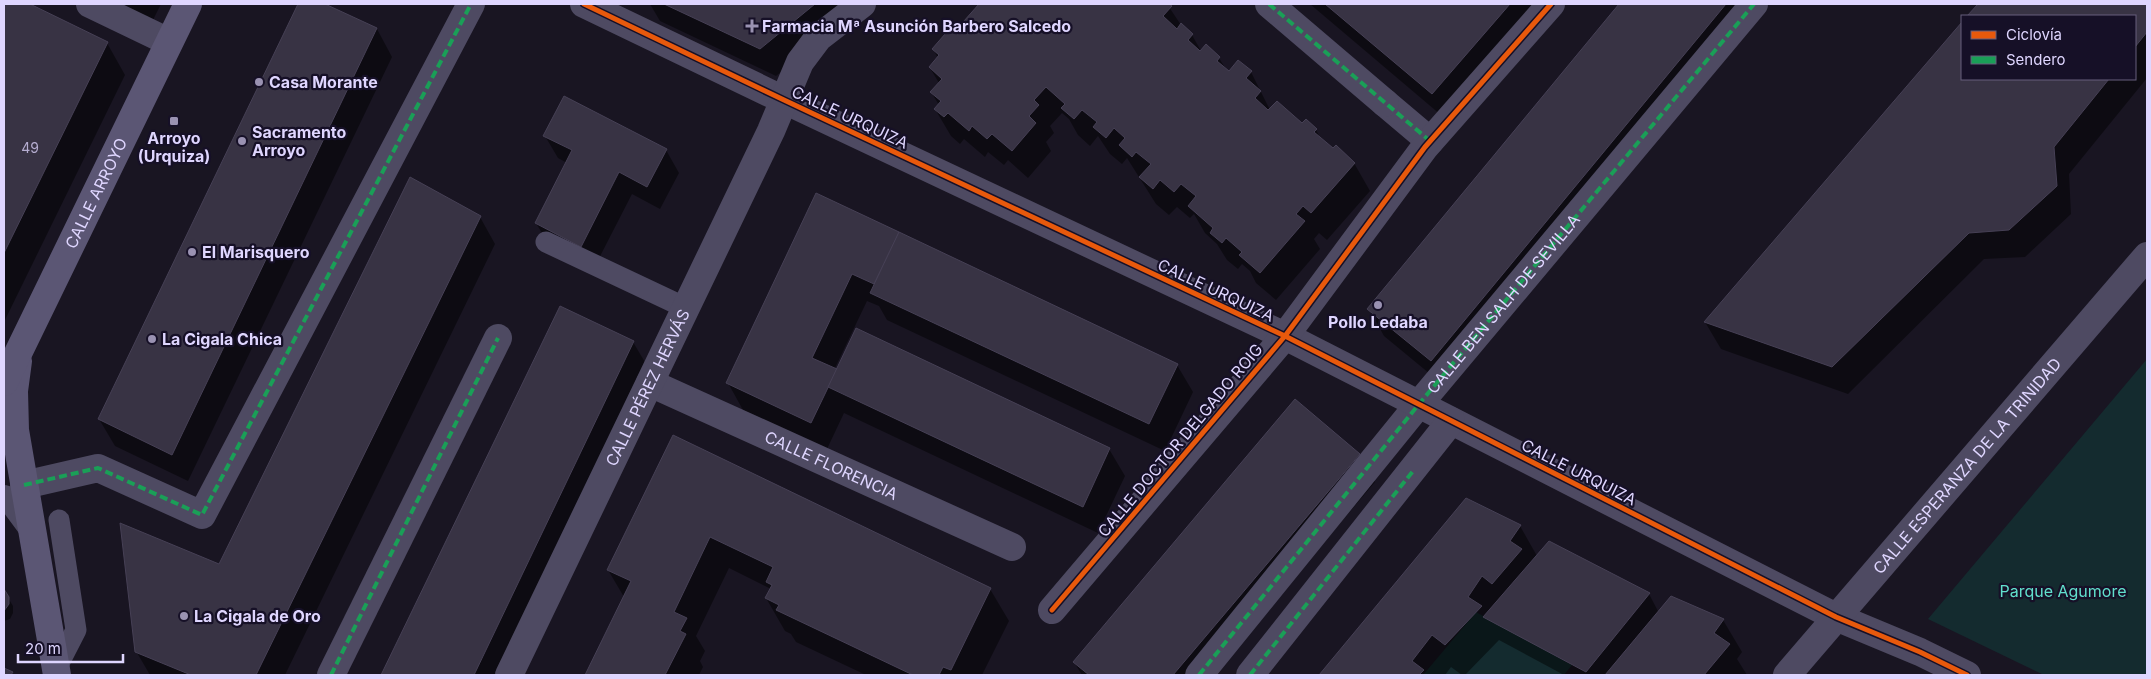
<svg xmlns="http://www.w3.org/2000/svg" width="2151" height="679" viewBox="0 0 2151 679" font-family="Inter,sans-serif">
<rect width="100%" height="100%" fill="#191522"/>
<g fill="#142b2f">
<polygon points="2147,359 2147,675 2044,675 1928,619"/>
<polygon points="1476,612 1572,665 1564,675 1423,675"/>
</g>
<g fill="#0007">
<polygon points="4,4 27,4 107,43 125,75 4,322"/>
<polygon points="104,4 161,4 150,26"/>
<polygon points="299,4 322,4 377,29 392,57 188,481 115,446 99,419"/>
<polygon points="650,4 864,4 776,76 660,21"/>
<polygon points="981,4 1167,4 1181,25 1192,35 1201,51 1219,58 1227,71 1251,72 1270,110 1316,130 1322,141 1354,163 1370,191 1327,240 1319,233 1314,239 1320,249 1276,300 1256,283 1250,271 1242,264 1238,269 1227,260 1217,244 1205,233 1194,214 1190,218 1177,207 1169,215 1156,204 1127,158 1122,164 1110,154 1098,136 1090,146 1078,135 1069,119 1062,113 1050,126 1054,133 1046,142 1051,151 1028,178 1008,160 1004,165 988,152 985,157 964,139 960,144 951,136 935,109 939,105 931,92 939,83 930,68 938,58 933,49 956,31"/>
<polygon points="1310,4 1548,4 1448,121"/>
<polygon points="1620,4 1764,4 1447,388 1384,336 1369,309"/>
<polygon points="1979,4 2147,4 2147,78 2069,174 2071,214 2025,257 1984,259 1848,394 1721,349 1705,322 1962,24 1962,79 2135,79 2135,16 1969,16"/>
<polygon points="545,136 666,150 679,173 660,209 632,194 594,268 549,245 536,223 567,163 558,158"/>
<polygon points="817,195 1177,365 1193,392 1165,451 887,320 879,306 867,301 834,370 1109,449 1125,476 1098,533 844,413 827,449 743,410 728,383"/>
<polygon points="480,217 495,244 285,675 150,675 136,651 219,566"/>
<polygon points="560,308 633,342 649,369 502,675 383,675"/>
<polygon points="673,436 990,589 1009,621 982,675 866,675 796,642 791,634 785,631 766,598 771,589 729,568 696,636 705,651 700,661 703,667 699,675 586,675 624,597 608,570"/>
<polygon points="1360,454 1375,482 1211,675 1082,675 1074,662"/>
<polygon points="1466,500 1520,526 1537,556 1649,594 1659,613 1723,620 1742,652 1737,659 1747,675 1564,675 1499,640 1465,675 1462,675 1451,667 1445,675 1320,675"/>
<polygon points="4,591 13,606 13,613 10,619 4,621"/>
</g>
<g fill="#383344" stroke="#464055">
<polygon points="4,4 30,4 108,42 4,253"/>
<polygon points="298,4 325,4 377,28 172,455 98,419"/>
<polygon points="664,4 815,4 760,49"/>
<polygon points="979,4 1169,4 1172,6 1163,16 1177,29 1181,23 1193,34 1188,40 1200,51 1206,44 1220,57 1217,61 1229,71 1238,60 1252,71 1246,78 1261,91 1255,98 1268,110 1277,101 1302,123 1306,119 1317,129 1314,132 1333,148 1336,145 1355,163 1311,213 1303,206 1296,214 1305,221 1260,273 1239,255 1242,252 1226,238 1222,243 1210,233 1213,228 1188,206 1196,196 1181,184 1174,192 1160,180 1153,189 1139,177 1151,164 1136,152 1132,157 1119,145 1125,138 1114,128 1106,138 1093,127 1097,122 1082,110 1074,119 1061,108 1065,104 1046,87 1034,100 1039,105 1029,116 1036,123 1012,151 992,134 987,139 972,126 969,131 948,113 944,117 934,109 941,101 930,92 942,79 929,67 939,55 932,49 952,26 956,30"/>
<polygon points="1325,4 1510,4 1432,94"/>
<polygon points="1619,4 1726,4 1431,361 1367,309"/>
<polygon points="1978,4 2147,4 2147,32 2135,47 2135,16 1967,16"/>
<polygon points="1962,22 1962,79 2109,79 2054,147 2057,186 2009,230 1969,233 1832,367 1704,322"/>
<polygon points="564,96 667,149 647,187 619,172 581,247 535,223 572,150 543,136"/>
<polygon points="410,177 481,216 256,675 191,675 135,652 120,523 219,564"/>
<polygon points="816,193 899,232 874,284 852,274 812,358 837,369 811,423 726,383"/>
<polygon points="899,232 1178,364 1149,424 870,293"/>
<polygon points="560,306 634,341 474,675 381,675"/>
<polygon points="856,328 1110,448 1083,507 828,387"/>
<polygon points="1295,399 1360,454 1173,675 1089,675 1073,662"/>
<polygon points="673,435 991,588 951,670 943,667 939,675 913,675 776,610 779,605 765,598 772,585 766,582 773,567 710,537 674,612 687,618 680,631 686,634 665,675 585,675 631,581 607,570"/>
<polygon points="1466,498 1521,525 1510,541 1522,549 1492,584 1482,576 1468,597 1482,606 1445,645 1432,635 1412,661 1424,670 1419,675 1319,675"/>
<polygon points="1549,541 1650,593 1586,672 1483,617"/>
<polygon points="4,589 9,597 9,604 4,611"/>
<polygon points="1671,596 1724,619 1714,633 1730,644 1704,675 1605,675"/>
<polygon points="4,668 13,672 11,675 4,675"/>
</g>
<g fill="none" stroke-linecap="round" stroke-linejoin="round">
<g stroke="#4e4a62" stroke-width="21">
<polyline points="546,242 686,308"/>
<polyline points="56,669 76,630 59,520"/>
</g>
<g stroke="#4e4a62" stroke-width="28">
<polyline points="1385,103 1430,141"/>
<polyline points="24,485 98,468 202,515 471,4"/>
<polyline points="331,675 498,338"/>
<path id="s1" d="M1199 675 1419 404 1754 4"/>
</g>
<g stroke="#4e4a62" stroke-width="28">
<polyline points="90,4 169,42"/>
<polyline points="584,4 784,100 1285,336 1836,617 1920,652 1967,675"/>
<polyline points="1269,4 1385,103"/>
<path id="s2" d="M650 383 1012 547"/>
<polyline points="4,499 14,503 31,526"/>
<polyline points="1052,610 1285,336 1425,147 1551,4"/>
<path id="s3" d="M509 675 771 131 800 62 818 38 862 4"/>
<polyline points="1250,675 1451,421"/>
<path id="s4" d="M1787 675 2147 256"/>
</g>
<g stroke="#5b5674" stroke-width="28">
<polyline points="18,361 14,391 15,430 57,675"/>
<path id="s5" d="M4 382 188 4"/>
</g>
<g stroke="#1a9f57" stroke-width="4" stroke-dasharray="8 4" stroke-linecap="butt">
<polyline points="1269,4 1430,141"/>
<polyline points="24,485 98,468 202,515 471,4"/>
<polyline points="331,675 498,338"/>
<polyline points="1199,675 1419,404 1754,4"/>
<polyline points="1250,675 1413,471"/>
</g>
<defs>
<g id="cycleway">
<polyline points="584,4 784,100 1285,336 1836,617 1920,652 1967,675"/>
<polyline points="1052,610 1285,336 1425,147 1551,4"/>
</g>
</defs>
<use href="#cycleway" stroke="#161027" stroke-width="8"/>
<use href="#cycleway" stroke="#e8590c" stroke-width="5"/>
</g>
<g fill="#9a92b2" stroke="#161027" stroke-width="2">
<path d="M749.5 18.5h5v5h5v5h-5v5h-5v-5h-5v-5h5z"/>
<circle cx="259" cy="82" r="5"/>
<rect x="169" y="116" width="10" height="10" rx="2.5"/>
<circle cx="242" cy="141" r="5"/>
<circle cx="192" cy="252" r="5"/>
<circle cx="1378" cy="305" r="5"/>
<circle cx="152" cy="339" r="5"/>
<circle cx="184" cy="616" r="5"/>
</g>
<g text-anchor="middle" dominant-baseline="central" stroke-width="4.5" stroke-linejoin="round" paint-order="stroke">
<g font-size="14" fill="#b5add0">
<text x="30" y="147">49</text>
</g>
<g font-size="16" font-weight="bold" fill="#dfd6ff" stroke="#161027" text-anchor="start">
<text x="762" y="26">Farmacia Mª Asunción Barbero Salcedo</text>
<text x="269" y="82">Casa Morante</text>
<text x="252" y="132">Sacramento<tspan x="252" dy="18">Arroyo</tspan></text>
<text x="174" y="138" text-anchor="middle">Arroyo<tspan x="174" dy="18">(Urquiza)</tspan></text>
<text x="202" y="252">El Marisquero</text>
<text x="1378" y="322" text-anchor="middle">Pollo Ledaba</text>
<text x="162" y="339">La Cigala Chica</text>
<text x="194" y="616">La Cigala de Oro</text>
</g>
<g font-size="16" fill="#dfd6ff" stroke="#161027">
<text transform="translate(850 117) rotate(25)">CALLE URQUIZA</text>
<text stroke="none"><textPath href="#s5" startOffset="210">CALLE ARROYO</textPath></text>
<text transform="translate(1216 290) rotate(25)">CALLE URQUIZA</text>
<text stroke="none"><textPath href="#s1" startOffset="480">CALLE BEN SALH DE SEVILLA</textPath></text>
<text stroke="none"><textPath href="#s3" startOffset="319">CALLE PÉREZ HERVÁS</textPath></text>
<text transform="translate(1180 440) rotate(-50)">CALLE DOCTOR DELGADO ROIG</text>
<text stroke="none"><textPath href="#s2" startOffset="199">CALLE FLORENCIA</textPath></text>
<text stroke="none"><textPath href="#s4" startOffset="276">CALLE ESPERANZA DE LA TRINIDAD</textPath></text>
<text transform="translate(1579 472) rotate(27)">CALLE URQUIZA</text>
</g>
<g font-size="16" fill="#61dfcd" stroke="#161027">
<text x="2063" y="591">Parque Agumore</text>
</g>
</g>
<rect width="2151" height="679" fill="none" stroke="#dfd6ff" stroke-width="10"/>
<rect x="1961" y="15" width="175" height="65" fill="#161027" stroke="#665f7d"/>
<rect x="1971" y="31" width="25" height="8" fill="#e8590c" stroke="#665f7d"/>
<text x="2006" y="40" font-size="15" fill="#dfd6ff">Ciclovía</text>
<rect x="1971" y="56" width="25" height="8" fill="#1a9f57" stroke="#665f7d"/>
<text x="2006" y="65" font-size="15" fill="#dfd6ff">Sendero</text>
<path d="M18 654v8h105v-8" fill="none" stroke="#dfd6ff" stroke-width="2.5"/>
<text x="25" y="654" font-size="15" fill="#dfd6ff" stroke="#161027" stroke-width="4" paint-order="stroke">20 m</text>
</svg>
